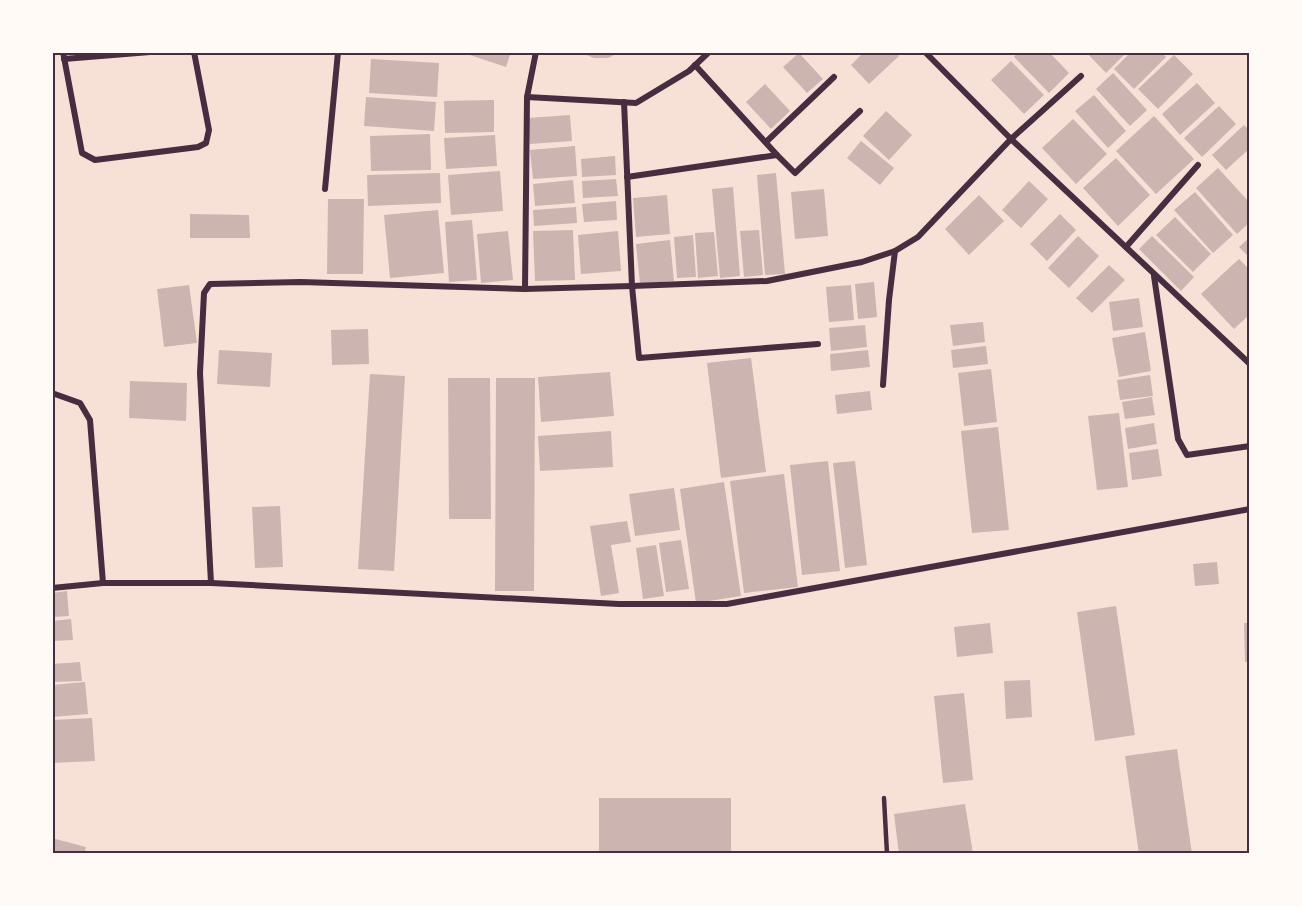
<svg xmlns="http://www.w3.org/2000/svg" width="1302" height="906" viewBox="0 0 1302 906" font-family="'PT Sans Narrow',sans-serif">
<rect width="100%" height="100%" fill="#f7e1d7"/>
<g fill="#ccb4b1">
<polygon points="461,52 511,52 506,67"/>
<polygon points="579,52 620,52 608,58 594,58"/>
<polygon points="864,52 895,52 899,56 869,84 851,65"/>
<polygon points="1018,52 1049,52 1069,73 1049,93 1014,57"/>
<polygon points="1086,52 1127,52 1106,73"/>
<polygon points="1131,52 1161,52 1166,57 1134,89 1114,69"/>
<polygon points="799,53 823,79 807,93 783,67"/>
<polygon points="1174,55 1193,74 1158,109 1138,89"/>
<polygon points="371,59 439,63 437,97 369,93"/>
<polygon points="1011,61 1044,95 1024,114 991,80"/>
<polygon points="1113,73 1147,110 1130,126 1096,89"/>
<polygon points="1197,83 1215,103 1180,135 1162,114"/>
<polygon points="765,84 790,111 771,129 746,102"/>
<polygon points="1094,95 1126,131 1108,148 1075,111"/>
<polygon points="366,97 436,102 434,131 364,126"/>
<polygon points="494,100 494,132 445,133 444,101"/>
<polygon points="1219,106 1236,124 1202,157 1184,138"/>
<polygon points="886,111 912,135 889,160 863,136"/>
<polygon points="570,115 572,141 530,144 528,118"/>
<polygon points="1154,116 1194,159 1156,194 1116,151"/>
<polygon points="1073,119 1107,154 1076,184 1042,148"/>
<polygon points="1244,125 1250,131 1250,148 1226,170 1212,155"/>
<polygon points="430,134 431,170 371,171 370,136"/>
<polygon points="495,135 497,166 446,169 444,138"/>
<polygon points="861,141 894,168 880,185 847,158"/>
<polygon points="575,146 577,176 533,179 530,150"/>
<polygon points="615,156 616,175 582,177 581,159"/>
<polygon points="1116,158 1150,195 1118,226 1083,188"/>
<polygon points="1218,168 1250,203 1250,222 1237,234 1196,188"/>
<polygon points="500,171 503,211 451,215 448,175"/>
<polygon points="440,173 441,203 368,206 367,175"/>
<polygon points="776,173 785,274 765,275 757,175"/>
<polygon points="616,179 618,196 583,198 582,181"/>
<polygon points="573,180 575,203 535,206 533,184"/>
<polygon points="1029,181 1048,199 1021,228 1002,210"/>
<polygon points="733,187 740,276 720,278 712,189"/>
<polygon points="824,189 828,236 795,239 791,192"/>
<polygon points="1195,192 1233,235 1213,253 1174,210"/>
<polygon points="667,195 670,234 636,237 633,198"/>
<polygon points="979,195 1004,221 969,255 945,229"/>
<polygon points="328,199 364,199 363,274 327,274"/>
<polygon points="616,201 617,220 584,222 582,204"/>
<polygon points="576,207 577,223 534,226 533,210"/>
<polygon points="438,210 444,273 390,278 384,215"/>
<polygon points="190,214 249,215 250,238 190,238"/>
<polygon points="1060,214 1076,230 1047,261 1030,244"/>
<polygon points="1175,217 1211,254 1193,272 1156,235"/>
<polygon points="472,220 477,280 449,282 445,222"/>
<polygon points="573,230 575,280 535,281 533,231"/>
<polygon points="759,230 763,275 744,277 740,231"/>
<polygon points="508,231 513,280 481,283 477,234"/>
<polygon points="618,231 621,271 581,274 578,235"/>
<polygon points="714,232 718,276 698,278 695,233"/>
<polygon points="693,235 696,277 677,278 674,237"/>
<polygon points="1078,236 1099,256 1069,288 1048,268"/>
<polygon points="1152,236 1194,277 1181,291 1139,249"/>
<polygon points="1250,237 1250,258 1239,247"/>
<polygon points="670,240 674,281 640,284 636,244"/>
<polygon points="1239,259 1250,270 1250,314 1234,329 1201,294"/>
<polygon points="1109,265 1125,280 1092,313 1076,298"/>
<polygon points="874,282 877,317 858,319 855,284"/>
<polygon points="189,285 197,343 164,347 157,289"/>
<polygon points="851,285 854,320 829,322 826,287"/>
<polygon points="1139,298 1143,327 1113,331 1109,302"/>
<polygon points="983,322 985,342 953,346 950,325"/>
<polygon points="865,325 867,347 831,351 829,328"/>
<polygon points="368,329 369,364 332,365 331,330"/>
<polygon points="1145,332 1151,371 1119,377 1112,338"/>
<polygon points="986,346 988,364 953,368 951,350"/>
<polygon points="219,350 272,353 270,387 217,384"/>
<polygon points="868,350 870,367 831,371 830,354"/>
<polygon points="751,358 766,472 721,478 707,363"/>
<polygon points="991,369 997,422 964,426 958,373"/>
<polygon points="610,372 614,416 541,422 538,377"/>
<polygon points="370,374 405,376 394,571 358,569"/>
<polygon points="1150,375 1153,396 1120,400 1117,380"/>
<polygon points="448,378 490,378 491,519 449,519"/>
<polygon points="496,378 535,378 534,591 495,591"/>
<polygon points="130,381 187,383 186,421 129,418"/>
<polygon points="870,391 872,410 837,414 835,395"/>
<polygon points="1152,397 1155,415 1125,419 1122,402"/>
<polygon points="1119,413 1128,487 1097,490 1088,416"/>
<polygon points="1154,423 1157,444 1128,449 1125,428"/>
<polygon points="998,427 1009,530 972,533 961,431"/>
<polygon points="611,431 613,467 540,471 538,436"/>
<polygon points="1158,449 1162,476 1132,480 1129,453"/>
<polygon points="828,461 840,571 802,575 790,465"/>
<polygon points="855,461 867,565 845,568 833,463"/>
<polygon points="784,474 798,587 744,593 730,481"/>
<polygon points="724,482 741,596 696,603 680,489"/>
<polygon points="674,488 680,530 635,536 629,494"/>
<polygon points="280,506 283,567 255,568 252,507"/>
<polygon points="627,521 631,542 611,545 619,593 601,596 590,526"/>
<polygon points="681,540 689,589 666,592 659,543"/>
<polygon points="656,545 664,596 643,599 636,548"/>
<polygon points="1217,562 1219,584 1195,586 1193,564"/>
<polygon points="67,591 69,616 52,617 52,593"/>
<polygon points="1116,606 1135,735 1095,741 1077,612"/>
<polygon points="71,619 73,640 52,641 52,621"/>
<polygon points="990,623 993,653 957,657 954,627"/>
<polygon points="1244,623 1250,623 1250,662 1245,662"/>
<polygon points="80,662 82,681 52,682 52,664"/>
<polygon points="1030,680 1032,717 1006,719 1004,681"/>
<polygon points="85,682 88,714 52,717 52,685"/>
<polygon points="964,693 973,780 943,783 934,696"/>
<polygon points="92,718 95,761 52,763 52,720"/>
<polygon points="1177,749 1192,854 1139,854 1125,756"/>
<rect x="599" y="798" width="132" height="56"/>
<polygon points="965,804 973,854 899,854 894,814"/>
<polygon points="52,838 86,847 84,854 52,854"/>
</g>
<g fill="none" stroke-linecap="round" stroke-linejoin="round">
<polyline stroke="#4a2c40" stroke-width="4.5" points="884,798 887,854"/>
<g stroke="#4a2c40" stroke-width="6">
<polyline points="63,52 82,153 95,160 198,147 206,143 209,130 194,52"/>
<polyline points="925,52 1011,139 1250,364"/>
<polyline points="64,59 150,52"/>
<polyline points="527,97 636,103 689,71 709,52"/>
<polyline points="624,102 632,286 639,358 818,344"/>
<polyline points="766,142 834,77"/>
<polyline points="777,155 795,173 860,111"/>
<polyline points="627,177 777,155 695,65"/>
<polyline points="325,189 338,52"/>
<polyline points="1126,247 1198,165"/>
<polyline points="1154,276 1178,439 1187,455 1250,446"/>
<polyline points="525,289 527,97 536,52"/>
<polyline points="883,385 889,300 895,251"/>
<polyline points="52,393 80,403 90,420 103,583"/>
<polyline points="211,583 200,373 204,293 210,284 301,282 525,289 632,286 767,281 862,262 895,251 918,237 1011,139 1081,76"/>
<polyline points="52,588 103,583 211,583 619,604 727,604 1250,509"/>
</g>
</g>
<rect width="1302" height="906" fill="none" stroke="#fffaf5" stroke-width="108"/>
<rect x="54" y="54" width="1194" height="798" fill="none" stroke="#4a2c40" stroke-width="2"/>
</svg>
